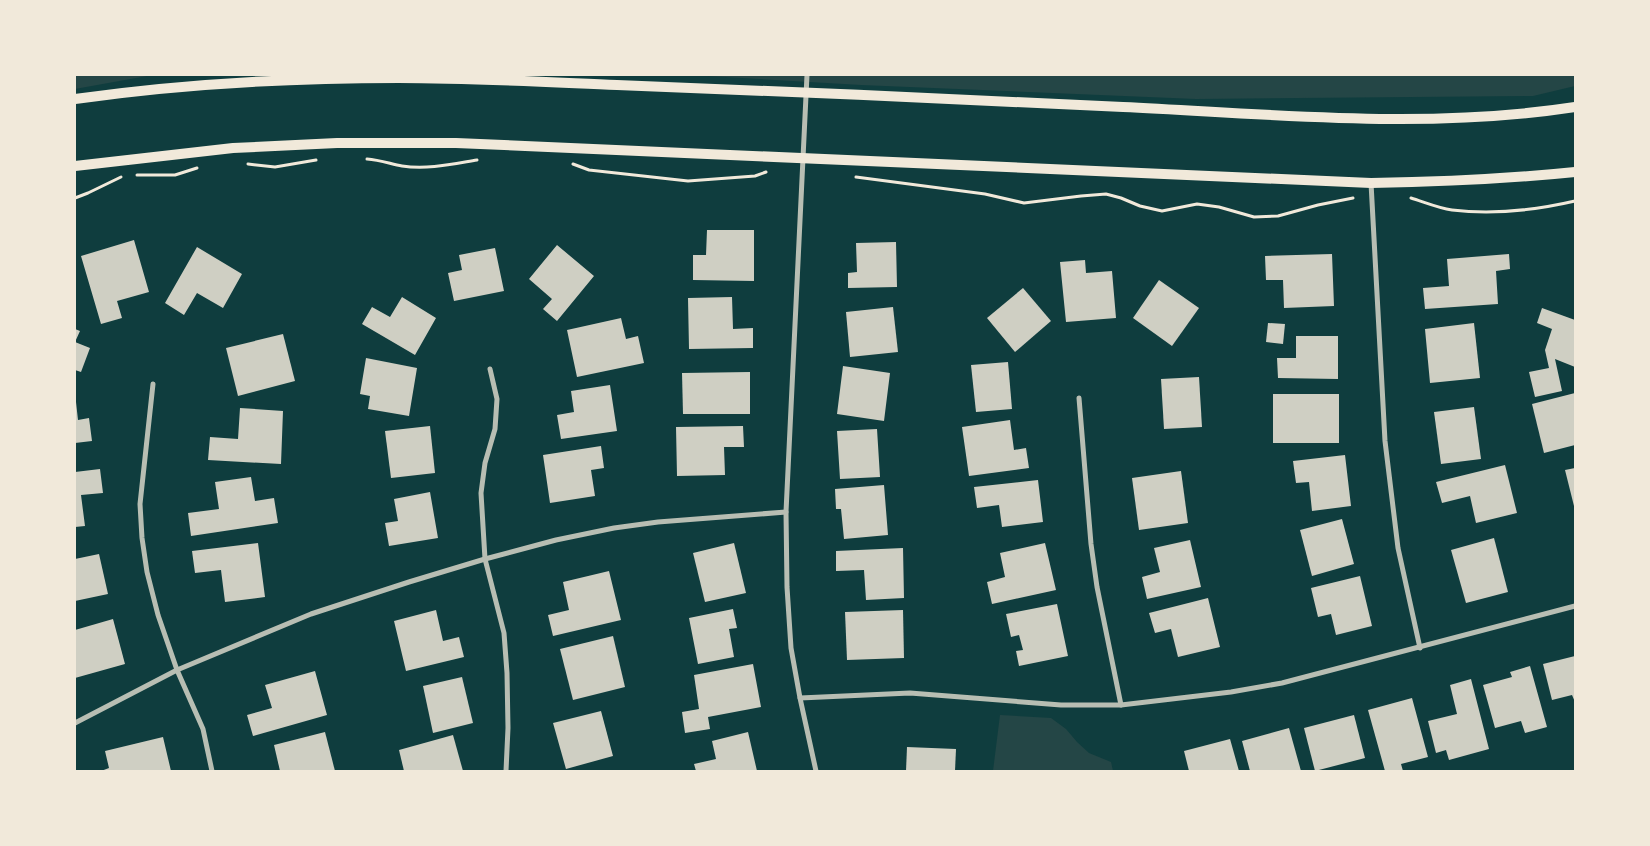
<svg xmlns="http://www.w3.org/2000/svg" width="1650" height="846" viewBox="0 0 1650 846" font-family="Georgia,serif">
<rect width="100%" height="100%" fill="#0f3d3e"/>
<g fill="#244646">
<polygon points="75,75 163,75 147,76 75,89"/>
<polygon points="691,75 1575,75 1575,86 1533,96 1196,99 861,85"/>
<polygon points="1000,715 1051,718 1066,729 1077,742 1089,753 1111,762 1113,771 993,771"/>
</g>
<g fill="#cfcfc3">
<polygon points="707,230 754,230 754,281 693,280 693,255 706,255"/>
<polygon points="134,240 149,292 117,301 122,318 101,324 81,256"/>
<polygon points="896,242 897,287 848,288 848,273 857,272 856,243"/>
<polygon points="557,245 594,276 557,321 543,309 552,299 529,279"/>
<polygon points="197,247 242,274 223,308 197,293 184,315 165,303"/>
<polygon points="495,248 504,291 454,301 448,273 462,270 459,255"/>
<polygon points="1332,254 1334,306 1284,308 1283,280 1266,280 1265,256"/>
<polygon points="1509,254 1510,269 1496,271 1498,304 1425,309 1423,288 1449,286 1447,259"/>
<polygon points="1085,260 1086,273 1112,271 1116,318 1066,322 1060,262"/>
<polygon points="1159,280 1199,308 1172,346 1133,318"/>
<polygon points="1023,288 1051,321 1015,352 987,318"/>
<polygon points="402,297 436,318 415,355 362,324 372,307 390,317"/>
<polygon points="732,297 733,329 753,328 753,348 689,349 688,298"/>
<polygon points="893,307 898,352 850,357 846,312"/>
<polygon points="1542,308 1575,320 1575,367 1555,359 1562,391 1535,397 1529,372 1549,368 1545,350 1552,329 1537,323"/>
<polygon points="621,318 626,339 638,336 644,363 577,377 567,330"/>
<polygon points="1268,323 1285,324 1283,344 1266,342"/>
<polygon points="1474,323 1480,378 1430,383 1425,329"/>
<polygon points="75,329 80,331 75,342 90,348 81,372 75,370"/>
<polygon points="283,334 295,381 238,396 226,348"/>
<polygon points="1296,336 1338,336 1338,379 1278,378 1277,358 1296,358"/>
<polygon points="366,358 417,368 409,416 368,409 370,396 360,394"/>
<polygon points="1008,362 1012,409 976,412 971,365"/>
<polygon points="843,366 890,373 884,421 837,414"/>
<polygon points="750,372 750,414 683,414 682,373"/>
<polygon points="1199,377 1202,427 1164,429 1161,379"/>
<polygon points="610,385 617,431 561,439 557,415 574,412 571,391"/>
<polygon points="1575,393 1575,445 1544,453 1532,404"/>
<rect x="1273" y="394" width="66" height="49"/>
<polygon points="75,402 76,402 78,420 89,418 92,441 75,443"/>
<polygon points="1474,407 1481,459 1441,464 1434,412"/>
<polygon points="240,408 283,411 281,464 208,460 210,437 238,439"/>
<polygon points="1010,420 1014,450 1026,448 1029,468 969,476 962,427"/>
<polygon points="430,426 435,473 391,478 385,431"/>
<polygon points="743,426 744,447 724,447 725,475 677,476 676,427"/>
<polygon points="877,429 880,477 840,479 837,431"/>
<polygon points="601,446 604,468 591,470 595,496 550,503 543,455"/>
<polygon points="1345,455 1351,506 1312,511 1309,482 1296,483 1293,461"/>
<polygon points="1505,465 1517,513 1476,523 1470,496 1442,503 1436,482"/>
<polygon points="1575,468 1575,506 1574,506 1565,470"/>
<polygon points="100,469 103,493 81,495 85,526 75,527 75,472"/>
<polygon points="1181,471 1188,523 1139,530 1132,478"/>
<polygon points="251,477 255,501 274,498 278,523 191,536 188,513 219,509 215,482"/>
<polygon points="1038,480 1043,522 1002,527 999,505 977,508 974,487"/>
<polygon points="884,485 888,535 844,539 841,509 836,509 835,489"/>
<polygon points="430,492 438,538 389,546 385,523 398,521 394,499"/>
<polygon points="1342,519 1354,564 1312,576 1300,530"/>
<polygon points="1494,538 1508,592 1466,603 1451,550"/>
<polygon points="1190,540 1201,587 1147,599 1142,577 1160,572 1154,548"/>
<polygon points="258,543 265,597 225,602 221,570 195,573 192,551"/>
<polygon points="734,543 746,593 705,602 693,553"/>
<polygon points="1045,543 1056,590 992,604 987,582 1005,577 1000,553"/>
<polygon points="903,548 904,598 866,600 864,570 836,571 836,551"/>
<polygon points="99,554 108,594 75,601 75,559"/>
<polygon points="609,571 621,620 553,636 548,615 569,610 563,582"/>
<polygon points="1360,576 1372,626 1336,635 1331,614 1318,617 1311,588"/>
<polygon points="1208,598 1220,647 1178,657 1171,629 1155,633 1149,613"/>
<polygon points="1057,604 1068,656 1019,666 1016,651 1023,650 1019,635 1011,637 1006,614"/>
<polygon points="733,609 737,628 729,629 734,657 698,664 689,618"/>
<polygon points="436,610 443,641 459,637 464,657 406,671 394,621"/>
<polygon points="903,610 904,658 847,660 845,612"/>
<polygon points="113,619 125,664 75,678 75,630"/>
<polygon points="613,636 625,687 573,700 560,649"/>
<polygon points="1575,656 1575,702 1572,695 1552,700 1543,664"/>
<polygon points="753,664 761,707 708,717 710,729 685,733 682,712 699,709 694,675"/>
<polygon points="1530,666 1547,727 1525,733 1521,721 1495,728 1483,685 1512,677 1510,672"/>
<polygon points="315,671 327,715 253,736 247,715 272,708 265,685"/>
<polygon points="462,677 473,723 433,733 423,686"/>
<polygon points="1471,679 1489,749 1449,760 1446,750 1436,753 1428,721 1457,714 1450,685"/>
<polygon points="1412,698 1428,757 1401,764 1403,771 1385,771 1368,710"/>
<polygon points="601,711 613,756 566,769 553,723"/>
<polygon points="1354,715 1365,758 1315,771 1304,728"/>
<polygon points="1289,728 1301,771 1250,771 1242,741"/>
<polygon points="325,732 335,771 280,771 274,745"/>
<polygon points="748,732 757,771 696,771 694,764 716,759 712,741"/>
<polygon points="453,735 463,771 404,771 399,750"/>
<polygon points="163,737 171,771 101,771 109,768 105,751"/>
<polygon points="1230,739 1239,771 1189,771 1184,751"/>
<polygon points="907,747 956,749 955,771 906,771"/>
</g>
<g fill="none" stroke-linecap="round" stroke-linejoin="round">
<g stroke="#f1e9da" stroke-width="3">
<path d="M367 159C380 160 391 164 402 166 427 170 453 164 477 160"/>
<polyline points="248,164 275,167 316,160"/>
<polyline points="573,164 589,170 688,181 755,176 766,172"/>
<polyline points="137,175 175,175 197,168"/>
<polyline points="856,177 985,194 1024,203 1081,196 1106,194 1121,198 1140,206 1162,211 1197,204 1219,207 1254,217 1278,216 1318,205 1353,198"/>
<polyline points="75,198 88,193 121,177"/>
<path d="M1411 198C1424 202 1438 208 1452 210 1492 215 1536 210 1575 201"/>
</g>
<g stroke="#b8beb3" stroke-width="5">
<polyline points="807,75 786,512 787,587 791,648 800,698 816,771"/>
<polyline points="1371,183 1385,441 1398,548 1420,648"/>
<polyline points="490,369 497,399 495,429 485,463 481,493 485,559 504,633 507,673 508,728 506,771"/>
<polyline points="153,384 140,504 142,538 147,572 158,615 177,670 203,729 212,771"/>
<polyline points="1079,398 1091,544 1097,587 1121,705"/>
<polyline points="800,698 910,693 1061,705 1121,705 1231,692 1282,683 1575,606"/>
<polyline points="75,723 177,670 311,614 409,582 485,559 556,540 614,528 658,522 786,512"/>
</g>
<g stroke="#f1e9da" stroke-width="10">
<path d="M75 99C182 84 291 78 399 78 472 78 545 82 617 85 786 91 954 99 1123 107 1273 114 1426 130 1575 107"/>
<path d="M75 166 233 148 337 143H456L1371 183C1439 182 1507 179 1575 172"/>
</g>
</g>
<rect width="1650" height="846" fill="none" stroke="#f1e9da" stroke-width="152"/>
</svg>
